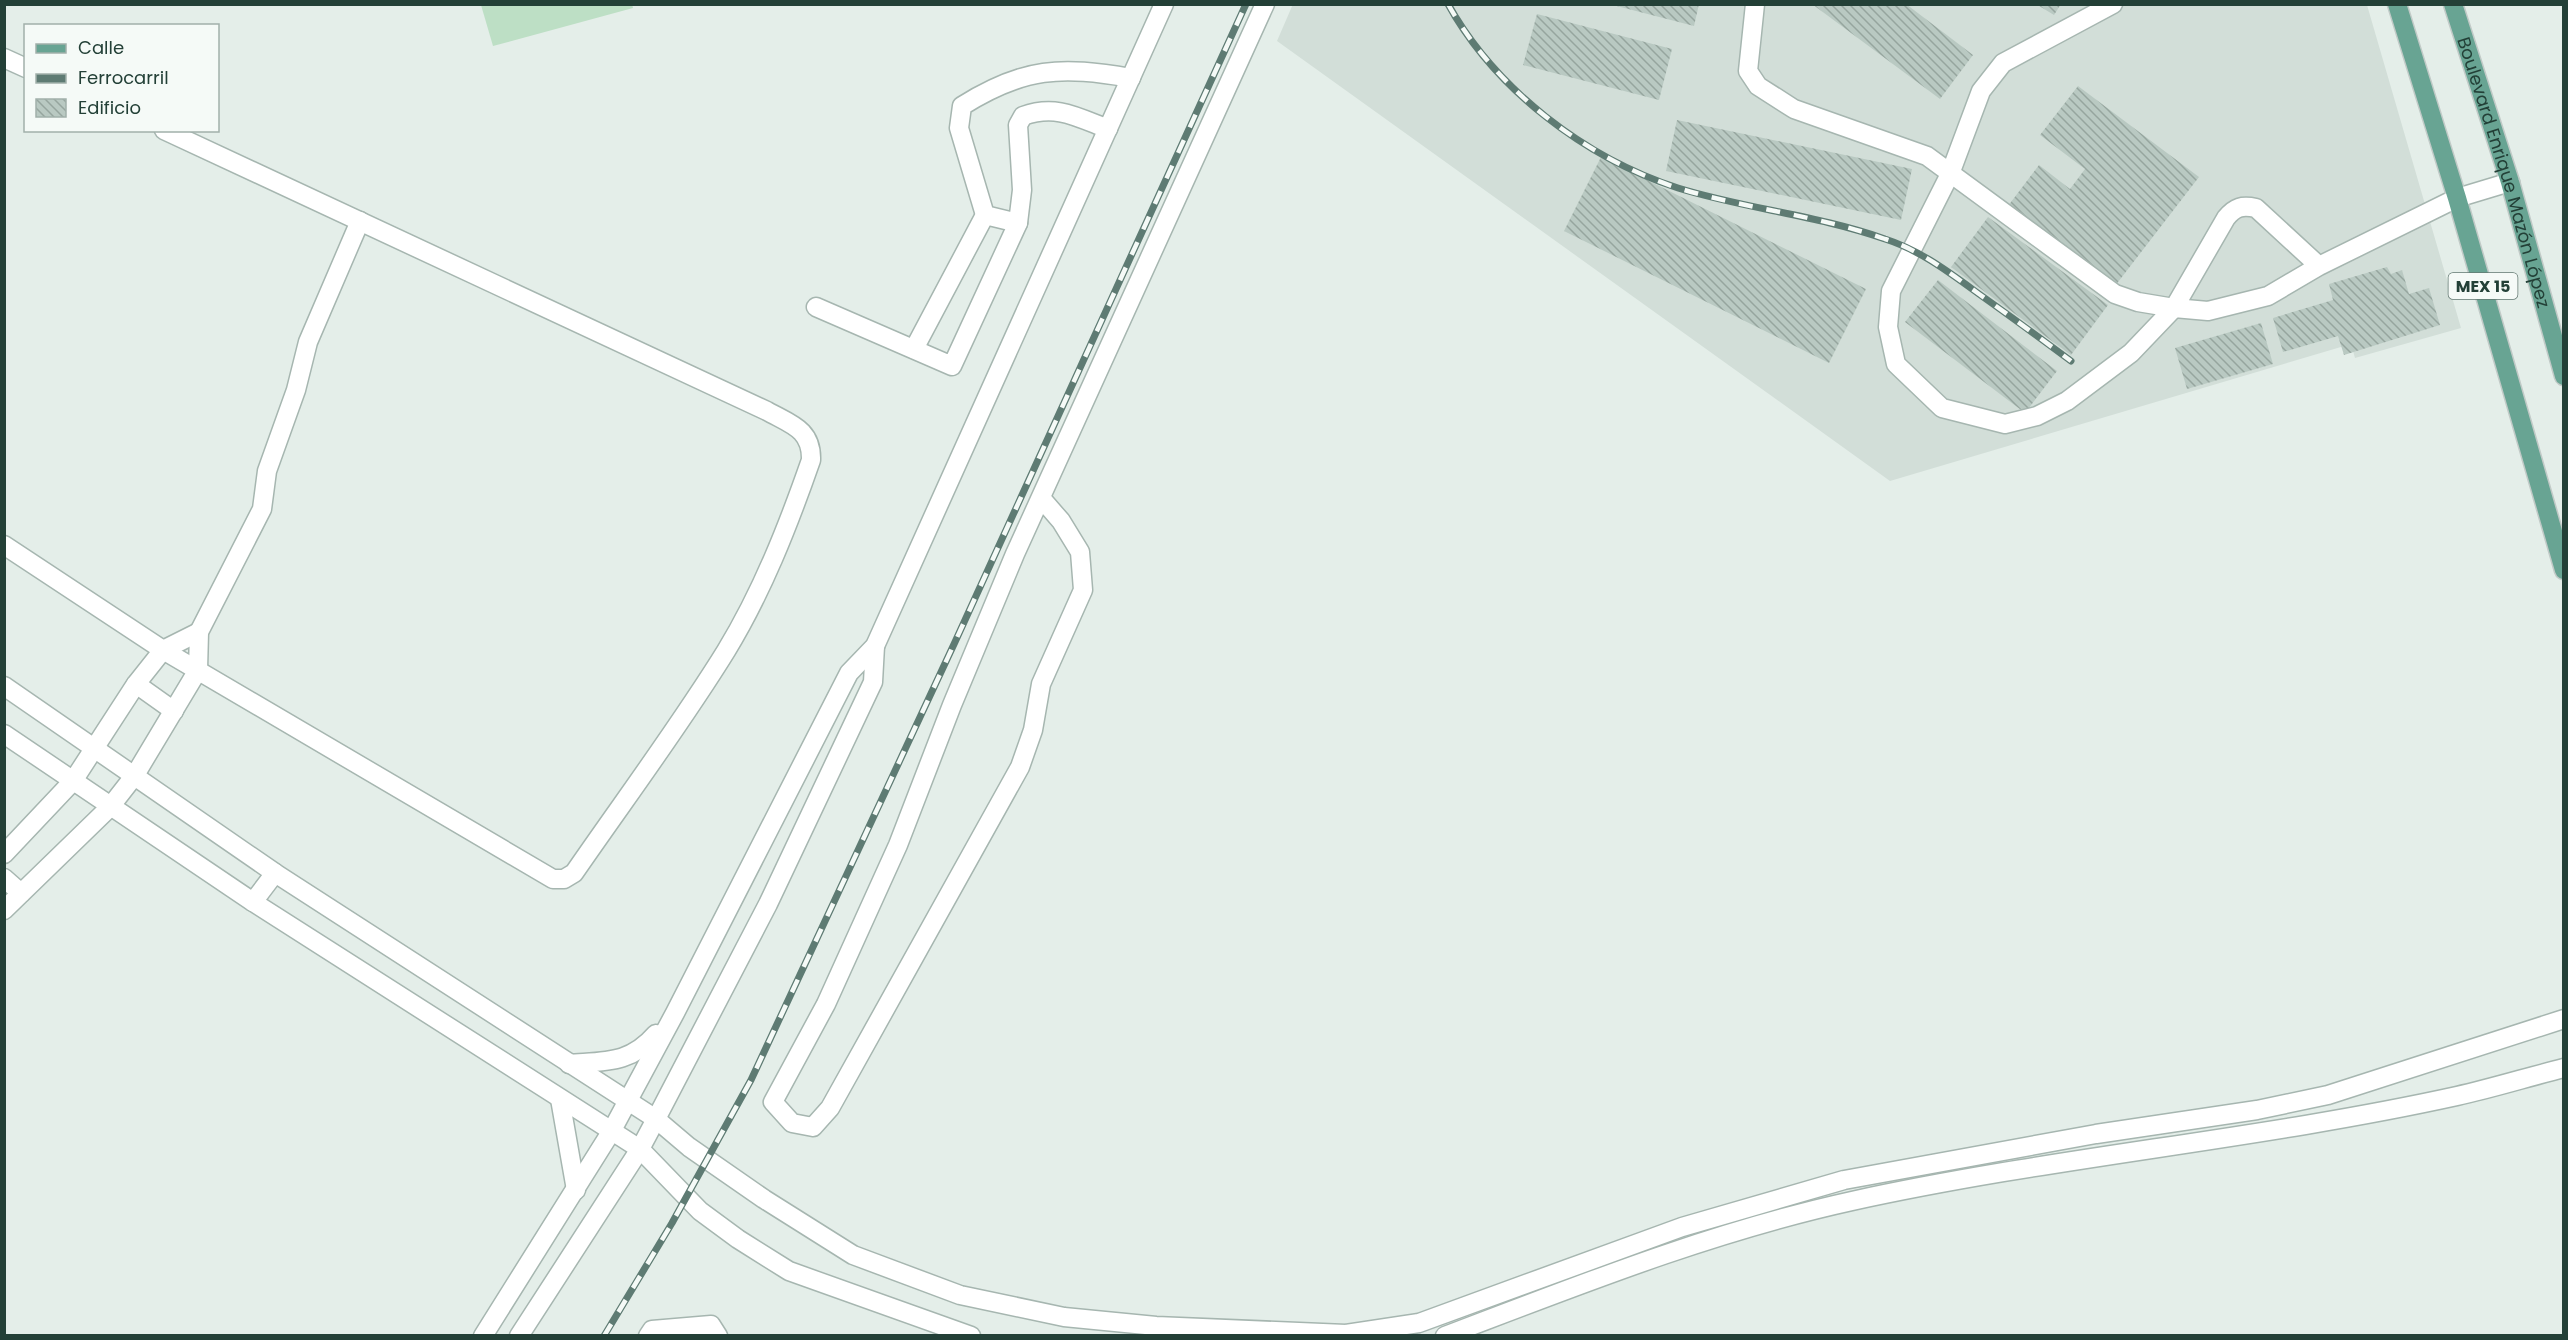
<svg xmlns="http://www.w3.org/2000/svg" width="2568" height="1340" viewBox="0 0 2568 1340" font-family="Poppins,sans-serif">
<defs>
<pattern id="building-back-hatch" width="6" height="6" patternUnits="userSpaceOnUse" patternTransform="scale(1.5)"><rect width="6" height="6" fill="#b9c9c2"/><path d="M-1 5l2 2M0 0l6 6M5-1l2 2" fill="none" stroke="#96a59e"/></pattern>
</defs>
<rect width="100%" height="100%" fill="#e4eee9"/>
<polygon fill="#d2ded8" points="1293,4 2367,5 2461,328 2355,358 2351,344 1890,481 1277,41"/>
<polygon fill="#bddfc5" points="632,4 633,8 493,46 481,5"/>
<g fill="url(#building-back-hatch)">
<polygon points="1609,4 1699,4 1694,26"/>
<polygon points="1812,4 1906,4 1973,55 1940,99"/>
<polygon points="2036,4 2061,4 2054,15"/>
<polygon points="1537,14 1672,49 1659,100 1523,65"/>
<polygon points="2078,86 2199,177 2115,286 2008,206 2039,165 2070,189 2085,169 2040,135"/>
<polygon points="1677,120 1912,169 1901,220 1666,171"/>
<polygon points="1601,157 1866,289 1829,363 1564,231"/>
<polygon points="1988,217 2108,305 2071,355 1951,267"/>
<polygon points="2387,267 2391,274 2402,270 2409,294 2429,288 2440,325 2344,355 2338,336 2283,352 2273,318 2333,300 2329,284"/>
<polygon points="1938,280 2057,371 2025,413 1905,322"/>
<polygon points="2261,323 2273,364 2187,389 2175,348"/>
</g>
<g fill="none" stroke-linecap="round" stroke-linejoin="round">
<defs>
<g id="minor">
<polyline points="1755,4 1748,71 1758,86 1794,109 1927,156 2115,294 2138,302 2174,308 2131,353 2067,401 2037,416 2005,424 1942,408 1896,364 1888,327 1891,291 1950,174 1981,91 2003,63 2113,4"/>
<polyline points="4,58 26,68"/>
<path d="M1108 129C1077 117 1056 104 1023 116L1018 125 1022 190 1018 223 985 215 959 128 962 106C1024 67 1061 66 1131 78"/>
<path d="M2319 266 2256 208C2242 205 2235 207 2226 218L2174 308 2208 311 2268 296 2319 266 2457 198 2510 182"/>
<polyline points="816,307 952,366 1018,223"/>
<polyline points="914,349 985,215"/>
<polyline points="1041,498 1061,521 1080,552 1083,590 1041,684 1033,730 1020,767 830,1108 813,1127 792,1123 773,1102 826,1004 898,845 952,705 1015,554 1265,4"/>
<path d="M4 545 163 650 553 879H564L574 873C625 799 679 727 726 651 762 592 788 526 811 460 812 429 790 424 767 411L164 130"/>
<polyline points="136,684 174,711"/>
<polyline points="4,686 275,873 656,1119 689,1147 764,1199 853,1255 960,1295 1064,1317 1156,1326 1346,1334 1419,1323 1682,1227 1844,1180 2096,1134 2257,1110 2328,1095 2564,1019"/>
<polyline points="4,734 253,902 640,1149 700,1211 738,1239 789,1271 971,1336"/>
<polyline points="4,854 73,781 136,684 163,650 199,632"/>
<polyline points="4,878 21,893"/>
<polyline points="253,902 275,873"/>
<polyline points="4,910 110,807 135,775 198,670 199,632 262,509 267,471 296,390 308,342 360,221"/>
<path d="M569 1064C606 1061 630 1064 656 1034"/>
<polyline points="560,1099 576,1190"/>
<polyline points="483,1336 611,1132 675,1013 849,673 875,646 1164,4"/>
<polyline points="519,1336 640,1149 656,1119 768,904 873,682 875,646"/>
<polyline points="648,1336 652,1330 711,1325 718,1336"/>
<path d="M1445 1336C1579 1285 1711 1232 1852 1201 2052 1157 2257 1140 2457 1096 2493 1088 2528 1077 2564 1068"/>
</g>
<g id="major">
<polyline points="2397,4 2457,198 2564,570"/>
<path id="s1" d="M2453 4 2510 182 2564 376"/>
</g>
</defs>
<use href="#minor" stroke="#a6b6b0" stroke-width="21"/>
<use href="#major" stroke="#c1cac7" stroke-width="21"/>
<use href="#minor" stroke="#fff" stroke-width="18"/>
<use href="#major" stroke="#68a493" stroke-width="18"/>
<defs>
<g id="rail">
<path d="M1448 4C1495 89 1585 158 1678 188 1746 209 1817 215 1885 239 1920 250 1950 273 1979 294 2010 316 2040 338 2071 361"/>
<polyline points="604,1336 672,1223 751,1080 955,642 1246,4"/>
</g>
</defs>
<use href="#rail" stroke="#5e7b73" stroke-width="7"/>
<use href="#rail" stroke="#f5faf7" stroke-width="4.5" stroke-dasharray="14" stroke-linecap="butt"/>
</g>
<g text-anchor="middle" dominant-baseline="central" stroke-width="5" stroke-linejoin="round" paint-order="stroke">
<rect fill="#f5faf7" stroke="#627871" stroke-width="1.5" x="2448.5" y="273" width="69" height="26" rx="4.5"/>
<g font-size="16" font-weight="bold" fill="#234037">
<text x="2483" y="286">MEX 15</text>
</g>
<g font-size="18" fill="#234037" stroke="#f5faf7">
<text stroke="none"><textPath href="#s1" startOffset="176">Boulevard Enrique Mazón López</textPath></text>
</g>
</g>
<rect width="2568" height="1340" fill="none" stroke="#234037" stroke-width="12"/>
<rect x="24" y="24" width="195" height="108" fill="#f5faf7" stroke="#a1b0aa" stroke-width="1.5"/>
<rect x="36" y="44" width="30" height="9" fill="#68a493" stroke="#a1b0aa" stroke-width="1.5"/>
<text x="78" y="54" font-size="18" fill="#234037">Calle</text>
<rect x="36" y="74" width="30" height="9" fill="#5e7b73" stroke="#a1b0aa" stroke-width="1.5"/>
<text x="78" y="84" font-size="18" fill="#234037">Ferrocarril</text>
<rect x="36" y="99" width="30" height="18" fill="url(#building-back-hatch)" stroke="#a1b0aa" stroke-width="1.5"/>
<text x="78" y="114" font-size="18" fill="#234037">Edificio</text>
</svg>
